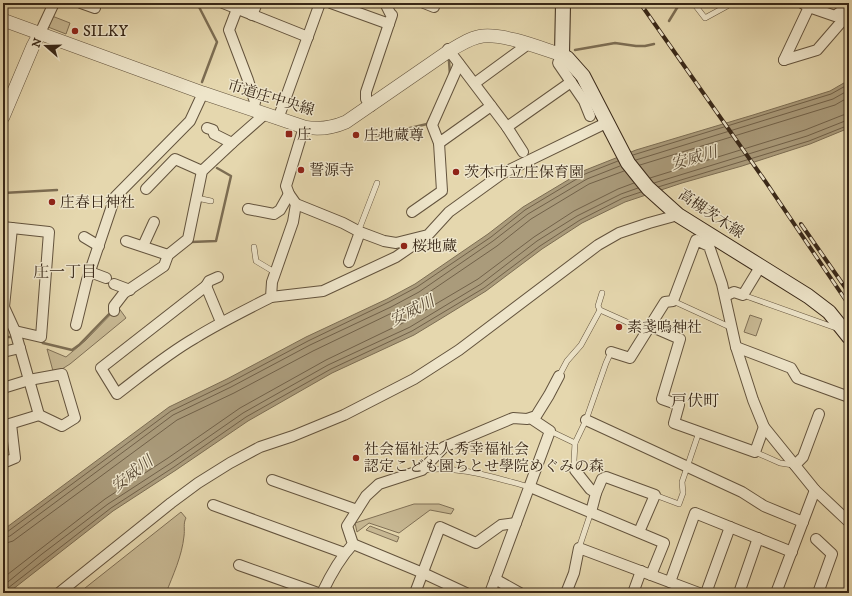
<svg xmlns="http://www.w3.org/2000/svg" width="852" height="596" viewBox="0 0 852 596" font-family="'IM FELL DW Pica','Noto Serif JP',serif">
<rect width="100%" height="100%" fill="#e5d7ae"/>
<filter id="stains"><feTurbulence type="fractalNoise" baseFrequency=".005" numOctaves="4"/><feColorMatrix values="0 0 0 0 .2 0 0 0 0 .09 0 0 0 0 .02 0 0 0 .5 -.17"/></filter>
<radialGradient id="worn" r=".72"><stop offset=".6" stop-color="#630" stop-opacity="0"/><stop offset="1" stop-color="#630" stop-opacity=".3"/></radialGradient>
<g fill="#c8b994" stroke="#807056">
<polygon points="52,16 70,23 66,34 48,27"/>
<polygon points="118,307 126,318 70,364 62,369 53,371 47,349 66,357 85,341"/>
<polygon points="750,315 762,319 756,336 744,332"/>
<polygon points="414,504 439,504 454,509 451,514 430,510 399,533 369,523 357,532 355,523"/>
<path d="M181 512 186 518C183 523 185 530 184 536 182 556 173 575 166 593H80V592Z"/>
<polygon points="370,526 399,537 397,542 366,530"/>
</g>
<polygon fill="#aa9b7b" stroke="#7c6d53" points="849,80 849,128 810,144 742,166 682,183 625,202 582,223 542,249 486,291 442,318 414,335 332,373 248,421 176,470 113,511 8,593 3,593 3,530 169,407 227,379 306,337 387,299 415,284 488,234 523,207 583,171 636,150 753,115 830,91"/>
<g fill="none" stroke-linecap="round" stroke-linejoin="round">
<g stroke="#716149" stroke-width="1">
<polyline points="633,155 831,94 849,84"/>
<polyline points="636,160 833,99 849,90"/>
<polyline points="640,165 835,105 849,97"/>
<polyline points="650,178 805,130 843,115 849,114"/>
<polyline points="654,183 807,136 845,121 849,120"/>
<polyline points="658,187 809,141 849,125"/>
<polyline points="3,533 7,532 171,411 229,383 308,341 389,302 417,287 491,237 525,210 585,174 618,161"/>
<polyline points="3,538 10,536 173,415 231,387 310,345 391,307 419,292 493,241 528,214 587,179 620,166"/>
<polyline points="3,544 13,541 177,420 234,393 313,351 394,312 422,297 497,246 531,219 589,184 624,171"/>
<polyline points="3,578 105,499 168,458 240,408 326,360 407,321 478,279 534,237 574,211 618,189 634,183"/>
<polyline points="3,586 42,554 108,504 171,463 243,413 328,365 410,327 481,284 537,241 577,216 621,194 638,188"/>
<polyline points="6,593 8,588 111,508 174,467 246,417 331,369 412,331 484,288 540,246 580,220 623,198 641,192"/>
</g>
<g stroke="#7c6d53" stroke-width="2.5">
<polyline points="197,3 217,42 202,82"/>
<polyline points="669,21 680,3"/>
<polyline points="575,50 615,43 636,46 645,46 654,44"/>
<polyline points="447,57 449,61 450,75"/>
<polyline points="376,136 427,124 432,114"/>
<polyline points="3,193 57,190"/>
<polyline points="191,242 216,241 231,176 217,168"/>
<polyline points="3,337 12,337"/>
<polyline points="41,341 43,343 72,350 79,345 112,311"/>
</g>
<defs>
<g id="service">
<polyline points="696,3 695,5 705,18 727,6 729,3"/>
<polyline points="197,198 211,201"/>
<polyline points="360,232 360,227 377,183"/>
<polyline points="254,247 256,261 276,273"/>
<polyline points="743,295 836,328"/>
<polyline points="673,301 732,328"/>
<polyline points="600,310 598,306 602,293"/>
<polyline points="559,376 567,361 581,345 600,310 647,331"/>
<polyline points="550,431 575,443 586,420 606,363 611,352"/>
<polyline points="755,452 780,463 793,465"/>
<path d="M423 470C459 465 495 478 530 487"/>
<polyline points="575,470 574,460 575,443"/>
<polyline points="655,495 679,504 683,493 682,482 699,432"/>
<polyline points="579,548 591,512"/>
</g>
<g id="minor">
<polyline points="81,3 95,8"/>
<polyline points="223,3 308,37"/>
<polyline points="331,3 389,24"/>
<polyline points="424,3 434,7"/>
<polyline points="802,3 809,7 835,16 849,5"/>
<polyline points="237,9 229,30 248,80 255,102 253,110"/>
<polyline points="252,15 257,3"/>
<polyline points="40,33 54,3"/>
<polyline points="448,49 507,127 523,152"/>
<polyline points="562,55 558,63 584,101 590,116"/>
<polyline points="784,60 817,50 849,13"/>
<polyline points="784,60 809,7"/>
<polyline points="459,64 432,125 439,143 491,106"/>
<polyline points="475,83 527,45"/>
<polyline points="371,106 366,99 366,92 392,15 390,13 385,3"/>
<polyline points="278,119 320,3"/>
<polyline points="304,127 286,186 289,194 296,204 343,223 360,232 384,241 396,243 428,235 449,212 503,173 606,123"/>
<polyline points="507,127 571,82"/>
<polyline points="207,128 213,130 214,134 232,143"/>
<polyline points="146,189 175,159 202,171"/>
<polyline points="248,209 274,214 280,210 289,194"/>
<polyline points="412,212 442,191 439,143"/>
<polyline points="3,227 12,228 4,307 15,331 39,415 3,426"/>
<polyline points="12,228 49,232 41,337 15,331"/>
<polyline points="84,237 99,246"/>
<polyline points="126,241 168,255"/>
<polyline points="143,246 154,222"/>
<polyline points="349,262 360,232"/>
<polyline points="90,272 106,278"/>
<polyline points="114,284 130,290"/>
<polyline points="206,286 209,281 218,277"/>
<polyline points="725,296 734,292 743,295 760,267"/>
<polyline points="271,297 323,291 396,257 425,237"/>
<polyline points="114,311 114,306 124,293 164,266 168,255 188,239 202,171 232,143 265,114"/>
<path d="M221 322 206 286 101 368 117 394C142 375 167 354 195 338 219 323 246 310 271 297L272 282 293 222 296 204"/>
<polyline points="76,325 87,280 115,197 190,121 203,93"/>
<polyline points="650,326 680,339 662,399 679,405 674,423 755,452 764,427"/>
<polyline points="736,347 791,368 797,378 849,397"/>
<polyline points="3,352 20,348"/>
<polyline points="611,352 630,358 665,302 673,301 696,240 709,246 722,284 736,347 753,400 764,427 815,490 849,522"/>
<polyline points="3,388 29,380 62,374 75,418 62,426 39,415"/>
<polyline points="586,420 742,492 764,506 803,522"/>
<polyline points="3,463 15,458 11,424"/>
<polyline points="795,465 803,457 819,414"/>
<polyline points="575,470 590,489 596,493 591,512"/>
<polyline points="272,480 357,510"/>
<polyline points="530,487 664,543 651,575"/>
<polyline points="596,493 602,479 606,477 655,495 639,532"/>
<polyline points="213,505 344,553"/>
<polyline points="816,539 832,554 818,593"/>
<polyline points="353,544 423,573 466,593"/>
<polyline points="239,565 318,593"/>
<polyline points="495,579 520,593"/>
<polyline points="670,582 695,513 792,552"/>
<polyline points="59,593 171,503 198,483 230,463 260,447 293,436 344,415 414,379 459,350 598,245 619,233 649,223 678,215"/>
<path d="M322 593C330 576 340 558 353 544L347 526 366 496 379 484 422 470 444 447 513 418 527 419 536 416 549 395 559 376"/>
<polyline points="415,593 440,527 476,543 501,525 516,523"/>
<polyline points="490,593 550,431 532,419"/>
<polyline points="566,593 574,573 579,548 699,593"/>
<polyline points="633,593 641,571"/>
<polyline points="706,593 730,527"/>
<polyline points="739,593 758,538"/>
<polyline points="776,593 815,490"/>
</g>
<g id="tertiary">
<path d="M3 20 203 93 304 127C319 130 332 128 346 122L449 51C460 45 471 37 483 36 506 34 540 48 562 55"/>
<polyline points="3,117 33,46 40,33"/>
</g>
<polyline id="secondary" points="563,3 562,55 567,58 583,76 628,163 648,188 678,215 808,296 829,312 849,337"/>
</defs>
<use href="#service" stroke="#63533d" stroke-width="6"/>
<use href="#minor" stroke="#63533d" stroke-width="12"/>
<use href="#tertiary" stroke="#63533d" stroke-width="14"/>
<use href="#secondary" stroke="#382717" stroke-width="16"/>
<use href="#service" stroke="#eee5ca" stroke-width="5"/>
<use href="#minor" stroke="#eee5ca" stroke-width="10"/>
<use href="#tertiary" stroke="#eee5ca" stroke-width="13"/>
<use href="#secondary" stroke="#eee5ca" stroke-width="14"/>
<defs>
<g id="rail">
<polyline points="640,3 763,178 849,305"/>
<polyline points="801,224 849,293"/>
</g>
</defs>
<use href="#rail" stroke="#382717" stroke-width="4"/>
<use href="#rail" stroke="#eee5ca" stroke-width="2.5" stroke-dasharray="8" stroke-linecap="butt"/>
</g>
<g fill="#8f2418" stroke="#eee5ca" stroke-width="1.5">
<circle cx="75" cy="31" r="4"/>
<rect x="285" y="130" width="8" height="8" rx="2"/>
<circle cx="356" cy="135" r="4"/>
<circle cx="301" cy="170" r="4"/>
<circle cx="456" cy="172" r="4"/>
<circle cx="52" cy="202" r="4"/>
<circle cx="404" cy="246" r="4"/>
<circle cx="619" cy="327" r="4"/>
<circle cx="356" cy="458" r="4"/>
</g>
<g text-anchor="middle" dominant-baseline="central" stroke-width="3" stroke-linejoin="round" paint-order="stroke">
<g font-size="15" fill="#382717" stroke="#eee5ca" text-anchor="start">
<text x="83" y="31">SILKY</text>
<text x="297" y="134">庄</text>
<text x="364" y="135">庄地蔵尊</text>
<text x="309" y="170">誓源寺</text>
<text x="464" y="172">茨木市立庄保育園</text>
<text x="60" y="202">庄春日神社</text>
<text x="412" y="246">桜地蔵</text>
<text x="627" y="327">素戔嗚神社</text>
<text x="364" y="449">社会福祉法人秀幸福祉会<tspan x="364" dy="17">認定こども園ちとせ學院めぐみの森</tspan></text>
</g>
<g font-size="15" fill="#382717" stroke="#eee5ca">
<text transform="translate(271 98) rotate(17)">市道庄中央線</text>
<text transform="translate(711 214) rotate(34)">高槻茨木線</text>
</g>
<g font-size="16" font-style="italic" fill="#5a4a35" stroke="#eee5ca">
<text transform="translate(694 158) rotate(-16)">安威川</text>
<text transform="translate(412 311) rotate(-27)">安威川</text>
<text transform="translate(132 474) rotate(-38)">安威川</text>
</g>
<g font-size="16" fill="#382717" stroke="#eee5ca">
<text x="65" y="272">庄一丁目</text>
<text x="695" y="401">戸伏町</text>
</g>
</g>
<rect width="852" height="596" fill="none" stroke="#e5d7ae" stroke-width="16"/>
<rect x="4" y="4" width="844" height="588" fill="none" stroke="#382717" stroke-width="2"/>
<rect x="8" y="8" width="836" height="580" fill="none" stroke="#382717"/>
<g transform="translate(46 46) rotate(290)" stroke="#eee5ca" stroke-width="3" paint-order="stroke">
<path d="M0-3L7 15L0 10L-7 15Z" fill="#382717"/>
<text y="-6" font-size="11" font-weight="bold" text-anchor="middle" fill="#382717">N</text>
</g>
<rect width="100%" height="100%" filter="url(#stains)"/>
<rect width="100%" height="100%" fill="url(#worn)"/>
</svg>
